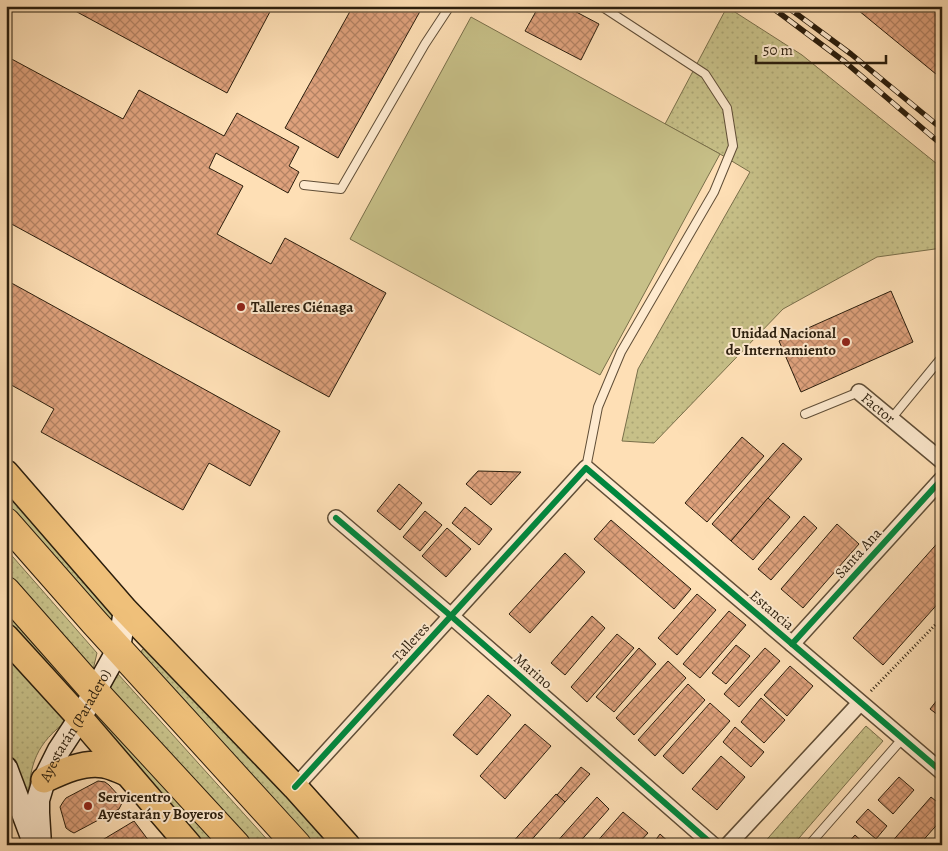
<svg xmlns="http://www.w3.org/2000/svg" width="948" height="851" viewBox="0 0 948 851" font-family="Alegreya,serif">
<defs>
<pattern id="grass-dots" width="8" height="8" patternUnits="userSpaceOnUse" patternTransform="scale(1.25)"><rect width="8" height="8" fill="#c7c088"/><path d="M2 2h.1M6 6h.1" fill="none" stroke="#aba574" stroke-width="1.8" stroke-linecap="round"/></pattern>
<pattern id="building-cross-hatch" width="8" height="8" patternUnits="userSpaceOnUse" patternTransform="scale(1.25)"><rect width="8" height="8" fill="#dea17c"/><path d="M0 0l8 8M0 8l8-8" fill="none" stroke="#b48364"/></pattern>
</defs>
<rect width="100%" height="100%" fill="#fedfb5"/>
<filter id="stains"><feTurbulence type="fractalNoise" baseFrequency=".004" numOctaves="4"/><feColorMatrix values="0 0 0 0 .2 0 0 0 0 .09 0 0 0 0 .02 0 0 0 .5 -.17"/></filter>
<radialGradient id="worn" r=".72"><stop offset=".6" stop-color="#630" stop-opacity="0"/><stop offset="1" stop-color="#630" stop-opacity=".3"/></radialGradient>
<g fill="url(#grass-dots)" stroke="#796f4a">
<polygon points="727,7 802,55 942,168 942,248 877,257 783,309 654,443 622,441 638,369 750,172 720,154 665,124"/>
<polygon points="6,489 116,613 116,632 6,508"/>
<polygon points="6,549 97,653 92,674 6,577"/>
<polygon points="6,608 83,693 78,704 6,623"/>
<polygon points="146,647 225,728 329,845 308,845 140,656 142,650"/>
<path d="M6 655 68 720C36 744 30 763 28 801L6 742Z"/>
<polygon points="117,673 272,845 246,845 109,691"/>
<polygon points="96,709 220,845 201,845 91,721"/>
<polygon points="866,726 883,741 793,845 762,845"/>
</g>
<polygon fill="#c7c088" stroke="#796f4a" points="471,17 720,154 600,375 350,239"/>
<g fill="url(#building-cross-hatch)" stroke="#2b1e0d">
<polygon points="66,6 273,6 227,93"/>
<polygon points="353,6 423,6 338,158 285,128"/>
<polygon points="539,6 565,6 599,24 581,60 525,31"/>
<polygon points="853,6 942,6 942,79"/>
<polygon points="6,56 123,119 139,90 224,136 237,113 299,147 289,166 299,172 288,193 216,153 209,168 243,186 217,234 271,264 285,238 386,293 329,397 6,221"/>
<polygon points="6,280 280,431 250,486 209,463 183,510 41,432 54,409 6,382"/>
<polygon points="891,291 913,342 801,392 779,341"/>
<polygon points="742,437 764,456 707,522 685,503"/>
<polygon points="783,443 802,459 731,541 712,524"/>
<polygon points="478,471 521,472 491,505 466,484"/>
<polygon points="399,484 422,503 400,530 377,511"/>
<polygon points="768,498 790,517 753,560 731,541"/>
<polygon points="465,507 492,529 479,545 452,523"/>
<polygon points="425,511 442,525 420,551 403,537"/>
<polygon points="804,516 817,528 771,580 758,569"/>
<polygon points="611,520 691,589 674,609 594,539"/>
<polygon points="837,524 859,544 803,608 781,589"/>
<polygon points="447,528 471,549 446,577 422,556"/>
<polygon points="942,538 942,599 883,665 853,638"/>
<polygon points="565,553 585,572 530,633 509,614"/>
<polygon points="697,594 716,610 677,655 658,638"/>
<polygon points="729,611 746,625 700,678 683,664"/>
<polygon points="592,616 605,628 565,675 551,663"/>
<polygon points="617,634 634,648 587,702 571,687"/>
<polygon points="736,645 750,656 726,684 712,673"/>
<polygon points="639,648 656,664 614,712 596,697"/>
<polygon points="765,648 780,661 739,707 724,694"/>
<polygon points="668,661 686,678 634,735 616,718"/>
<polygon points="790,666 813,686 787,716 764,695"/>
<polygon points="688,684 705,700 655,756 638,740"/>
<polygon points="942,694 942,718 930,709"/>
<polygon points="488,695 511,715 477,755 453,735"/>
<polygon points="761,698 785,720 764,743 741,722"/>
<polygon points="710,703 730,721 683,774 663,756"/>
<polygon points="525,724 551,746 505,799 480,776"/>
<polygon points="735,727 764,752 751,767 723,742"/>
<polygon points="721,756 745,777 717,810 692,789"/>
<polygon points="581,767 590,774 565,802 557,795"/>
<polygon points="899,777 914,790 893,814 878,800"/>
<polygon points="98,781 105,782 109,785 120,797 122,803 119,809 74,833 70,831 66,828 60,807 63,802 66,798"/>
<polygon points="556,794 565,802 527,845 510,845"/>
<polygon points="597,797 609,809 577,845 554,845"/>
<polygon points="931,797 942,806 942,819 919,845 889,845"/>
<polygon points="868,809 887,826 876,839 856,822"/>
<polygon points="623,812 648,833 637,845 594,845"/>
<polygon points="134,821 152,845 94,845"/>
<polygon points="942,832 942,845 930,845"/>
<polygon points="660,834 672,845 652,845"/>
<polygon points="855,835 866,845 846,845"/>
</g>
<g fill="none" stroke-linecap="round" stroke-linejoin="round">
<defs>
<g id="lane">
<polyline points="304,185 341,189 425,44 450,6"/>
<polyline points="805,414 859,392"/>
<polyline points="891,419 942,357"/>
<polyline points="586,468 598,407 621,352 714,192 733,146 727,108 705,74 601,6"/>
<polyline points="809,845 903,738"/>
</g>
<g id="street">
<path id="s1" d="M859 392 942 461"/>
<polyline points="336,518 451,616 713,845"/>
<polyline points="792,644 942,479"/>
<polyline points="295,787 586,468 942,772"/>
<polyline points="728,845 860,703"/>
</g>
<g id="secondary">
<polyline points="6,768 32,837"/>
<path id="s2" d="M40 845 38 813V800L44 780 59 750 80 718 119 648 125 610"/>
</g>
<g id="primary">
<polyline points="6,473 125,610 295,787 347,845"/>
<polyline points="6,637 80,718 189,845"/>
<path d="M44 780C61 772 84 761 104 765 112 766 120 771 127 773"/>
</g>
<g id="highway">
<polyline points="6,522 94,622 297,845"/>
<polyline points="6,591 95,692 236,845"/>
</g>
</defs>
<use href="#lane" stroke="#604e37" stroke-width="10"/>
<use href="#street" stroke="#604e37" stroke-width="18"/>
<use href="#secondary" stroke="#2b1e0d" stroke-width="25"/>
<use href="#primary" stroke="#2b1e0d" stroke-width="28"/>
<use href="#highway" stroke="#2b1e0d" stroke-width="30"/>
<polyline stroke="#2b1e0d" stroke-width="3" stroke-dasharray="1 2.5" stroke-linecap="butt" points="871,691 942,618"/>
<use href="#lane" stroke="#feeacf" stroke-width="8"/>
<use href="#street" stroke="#feeacf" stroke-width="15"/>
<use href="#secondary" stroke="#feeacf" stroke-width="22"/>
<use href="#primary" stroke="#efc07a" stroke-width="25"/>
<use href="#highway" stroke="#efc07a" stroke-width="28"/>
<defs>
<g id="rail">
<polyline points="770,6 845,62 942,145"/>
<polyline points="786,6 851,54 942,129"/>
</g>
</defs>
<use href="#rail" stroke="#2b1e0d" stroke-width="5.5"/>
<use href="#rail" stroke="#feeacf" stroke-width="4" stroke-dasharray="11" stroke-linecap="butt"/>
<defs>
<g id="cycleway">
<polyline points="336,518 451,616 713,845"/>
<polyline points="792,644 942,479"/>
<polyline points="295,787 586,468 942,772"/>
</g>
</defs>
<use href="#cycleway" stroke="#feeacf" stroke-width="9"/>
<use href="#cycleway" stroke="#00873e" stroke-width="6"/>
</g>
<g fill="#8f2418" stroke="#feeacf" stroke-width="2">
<circle cx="241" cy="307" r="5"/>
<circle cx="846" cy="342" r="5"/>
<circle cx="88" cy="806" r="5"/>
</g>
<g text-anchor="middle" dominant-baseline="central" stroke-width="4" stroke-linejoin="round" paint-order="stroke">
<g font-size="15" font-weight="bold" fill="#2b1e0d" stroke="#feeacf" text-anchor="start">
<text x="251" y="307">Talleres Ciénaga</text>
<text x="836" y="333" text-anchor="end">Unidad Nacional<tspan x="836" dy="17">de Internamiento</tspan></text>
<text x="98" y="797">Servicentro<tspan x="98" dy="17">Ayestarán y Boyeros</tspan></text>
</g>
<g font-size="15" fill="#2b1e0d" stroke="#feeacf">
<text stroke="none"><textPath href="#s1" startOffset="25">Factor</textPath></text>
<text transform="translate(858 553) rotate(-48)">Santa Ana</text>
<text transform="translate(772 610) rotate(40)">Estancia</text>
<text transform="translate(411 642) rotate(-48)">Talleres</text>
<text transform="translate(533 671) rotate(41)">Marino</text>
<text stroke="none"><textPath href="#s2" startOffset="129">Ayestarán (Paradero)</textPath></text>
</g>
</g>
<rect width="948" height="851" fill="none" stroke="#fedfb5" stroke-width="25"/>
<rect x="8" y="8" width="933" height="836" fill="none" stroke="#2b1e0d" stroke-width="2.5"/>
<rect x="12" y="12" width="923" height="826" fill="none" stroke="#2b1e0d"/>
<path d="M756 55v8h130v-8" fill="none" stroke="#2b1e0d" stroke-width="2.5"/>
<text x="763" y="55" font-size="15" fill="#2b1e0d" stroke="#feeacf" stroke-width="4" paint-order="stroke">50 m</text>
<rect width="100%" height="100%" filter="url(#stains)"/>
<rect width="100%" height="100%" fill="url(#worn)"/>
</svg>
